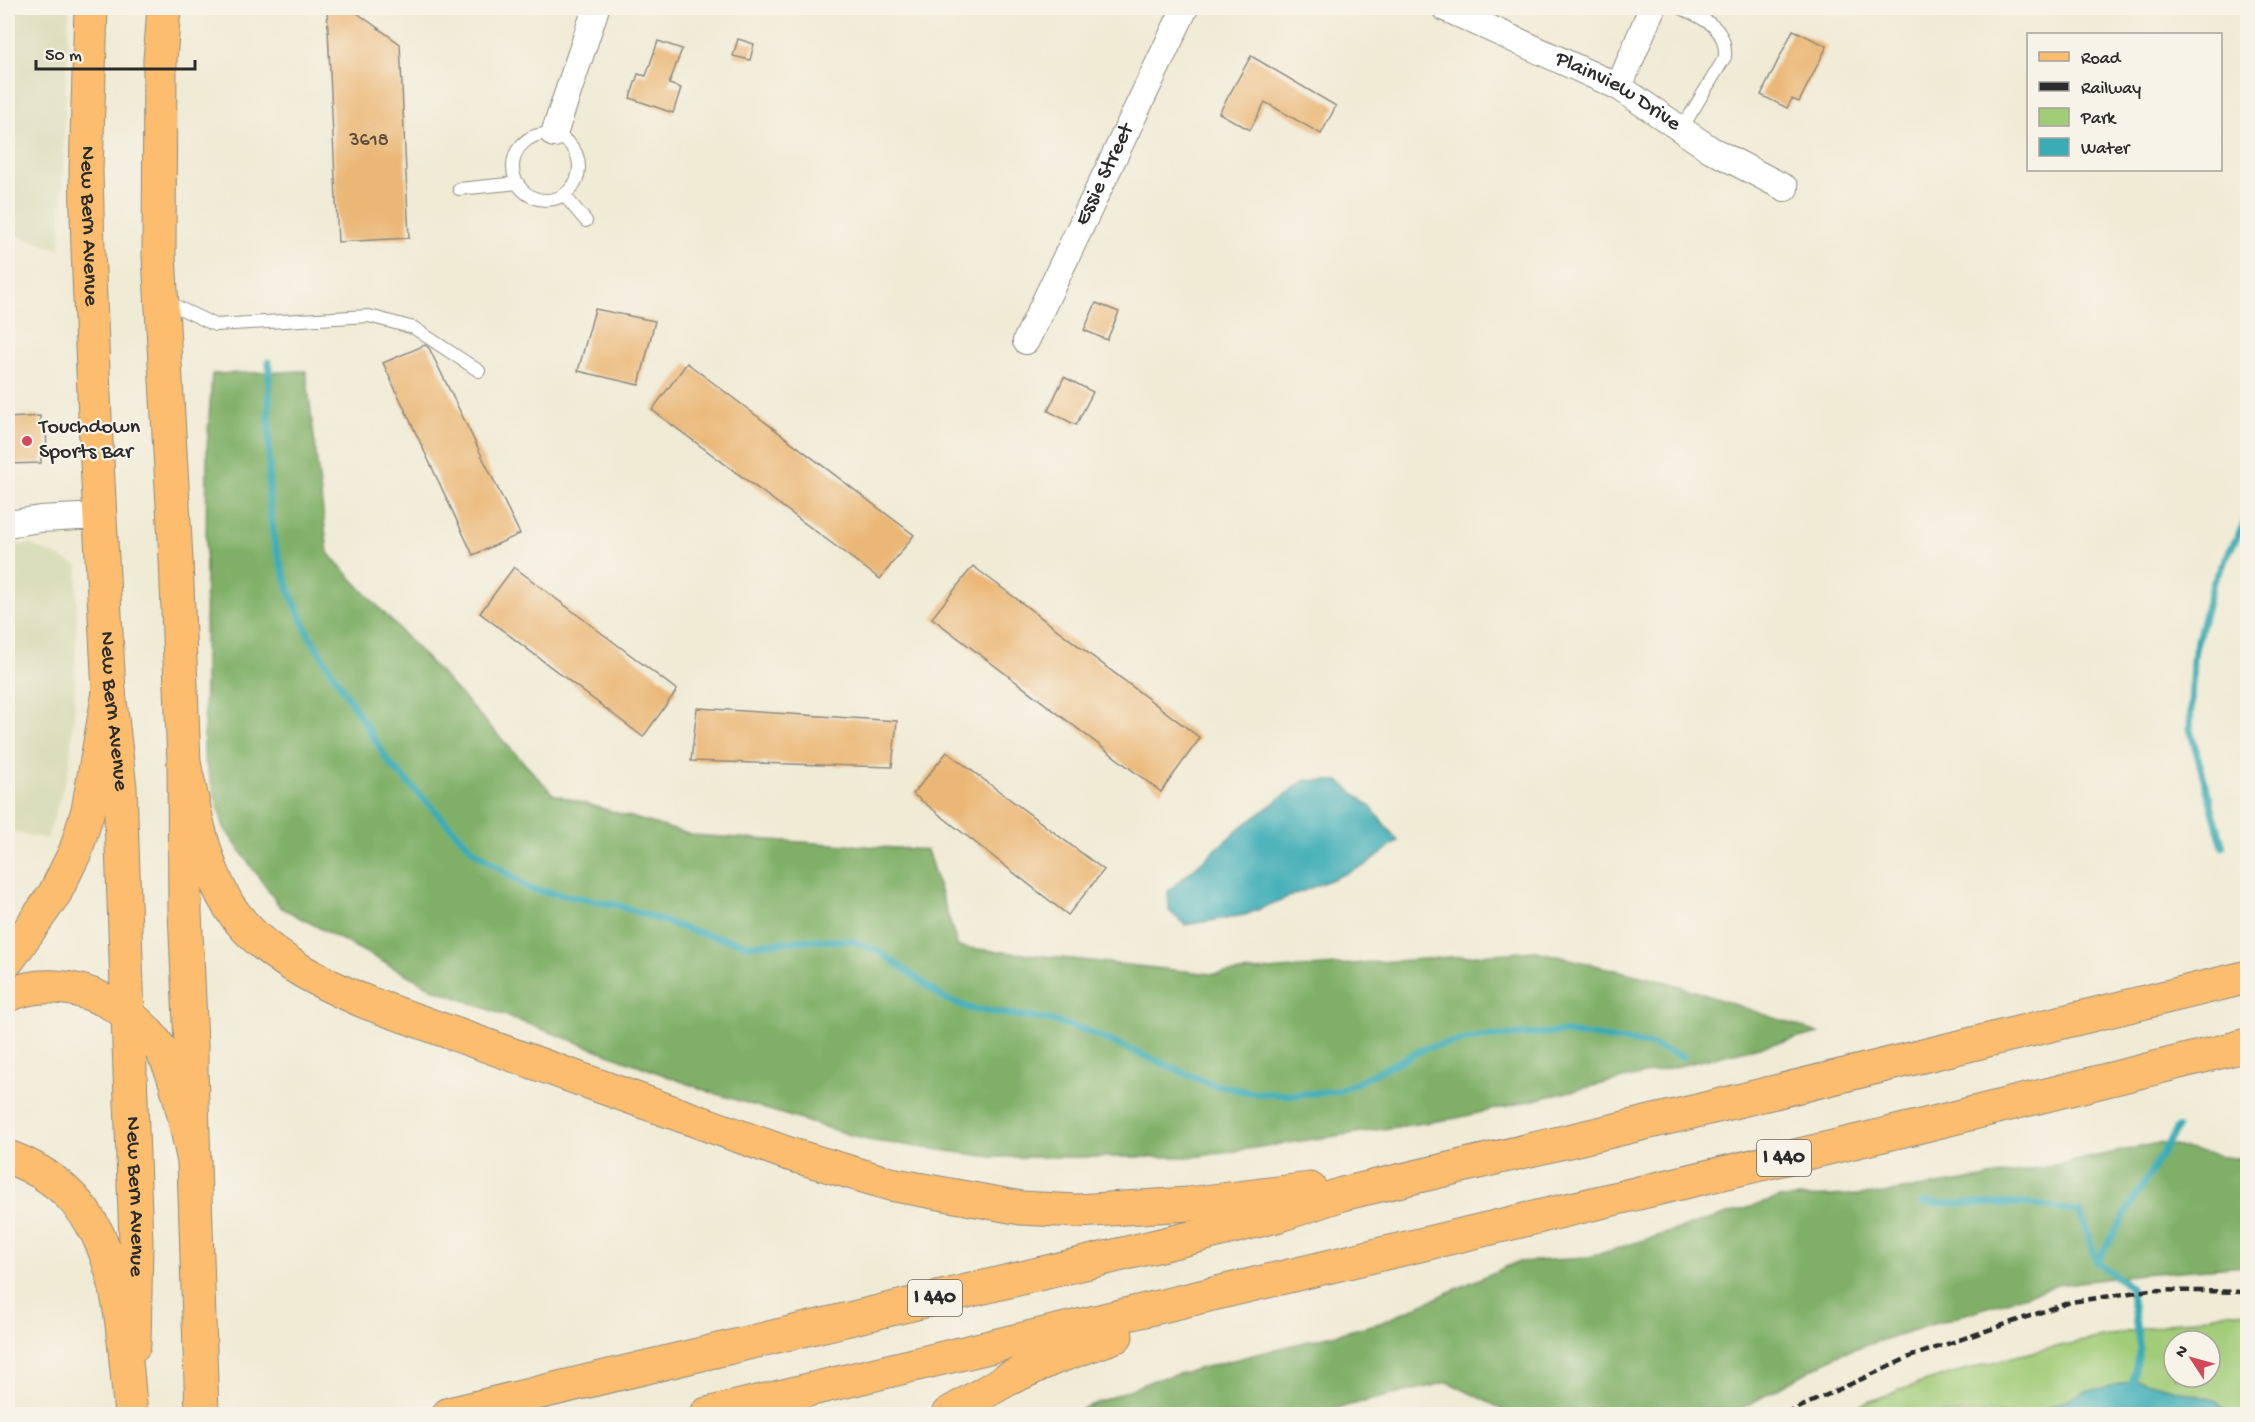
<svg xmlns="http://www.w3.org/2000/svg" width="2255" height="1422" viewBox="0 0 2255 1422" font-family="'Gochi Hand',sans-serif">
<rect width="100%" height="100%" fill="#f7f3e8"/>
<filter id="ink" filterUnits="userSpaceOnUse"><feTurbulence type="fractalNoise" baseFrequency=".0167" numOctaves="2"/><feDisplacementMap in="SourceGraphic" scale="12" xChannelSelector="R" yChannelSelector="G"/><feConvolveMatrix kernelMatrix="1 2 1 2 8 2 1 2 1" color-interpolation-filters="sRGB"/></filter>
<filter id="wash" filterUnits="userSpaceOnUse"><feTurbulence type="fractalNoise" baseFrequency=".008" numOctaves="4" result="noise"/><feDisplacementMap in="SourceGraphic" scale="24" xChannelSelector="R" yChannelSelector="G"/><feGaussianBlur stdDeviation="1.35" result="paint"/><feColorMatrix in="noise" values="0 0 0 0 0 0 0 0 0 0 0 0 0 0 0 0 0 1.4 0 .05"/><feComposite in="paint" operator="in"/></filter>
<g filter="url(#wash)">
<rect width="100%" height="100%" fill="#f0ebd5"/>
<g fill="#dbdebc">
<polygon points="8,8 69,8 60,250 8,232"/>
<polygon points="29,544 78,565 74,712 69,768 47,839 8,831 8,546"/>
</g>
<path fill="#a1cc78" stroke="#667c52" stroke-width="1.5" fill-rule="evenodd" d="M2228 1312H2247V1414H1839C1966 1359 2094 1339 2228 1312ZM2174 1341H2210V1377H2174Z"/>
<g fill="#80b068" stroke="#566e4a" stroke-width="1.5">
<polygon points="306,371 328,553 553,794 692,835 927,850 958,947 1212,974 1536,951 1674,984 1819,1033 1457,1118 1193,1157 992,1157 867,1140 707,1091 434,989 280,907 224,828 204,757 207,448 212,374"/>
<polygon points="2159,1143 2247,1161 2247,1266 2141,1274 2058,1285 1841,1353 1732,1414 1505,1414 1498,1407 1448,1382 1312,1414 1069,1414 1154,1380 1380,1323 1517,1262 1586,1258 1779,1198 1877,1194 2022,1172"/>
</g>
<g fill="#3bacb5" stroke="#336c70" stroke-width="1.5">
<polygon points="1305,780 1339,781 1370,806 1398,841 1364,866 1245,915 1185,925 1169,911 1168,891 1241,827"/>
<polygon points="2137,1380 2215,1400 2229,1414 2035,1414 2084,1392"/>
</g>
<g fill="none" stroke-linecap="round" stroke-linejoin="round">
<g stroke="#3bacb5" stroke-width="7">
<polyline points="269,362 269,498 274,541 289,590 309,635 390,764 474,851 530,889 617,905 692,931 749,945 808,940 852,941 879,951 945,999 972,1009 1050,1020 1084,1030 1210,1084 1254,1093 1293,1095 1339,1091 1426,1048 1480,1037 1562,1032 1648,1044 1683,1057"/>
<polyline points="2223,847 2190,729 2193,657 2213,583 2248,516"/>
<polyline points="1923,1203 2031,1204 2080,1212 2097,1262 2130,1287 2140,1349 2130,1390"/>
<polyline points="2097,1262 2177,1128"/>
</g>
</g>
<g id="blocks">
<g fill="#ebb776">
<polygon points="327,8 350,8 400,44 409,238 338,242"/>
<polygon points="1793,30 1827,46 1799,102 1792,99 1787,108 1761,95"/>
<polygon points="738,39 754,44 750,60 733,56"/>
<polygon points="658,41 682,49 669,84 681,88 673,113 630,98 638,74 646,76"/>
<polygon points="1251,56 1336,106 1321,134 1265,102 1250,130 1219,113"/>
<polygon points="1096,303 1119,312 1107,340 1084,330"/>
<polygon points="595,309 655,321 639,385 578,371"/>
<polygon points="425,345 429,348 520,534 473,555 383,363"/>
<polygon points="687,363 914,535 880,579 652,410"/>
<polygon points="1064,377 1093,392 1076,425 1048,411"/>
<polygon points="40,416 40,424 46,424 47,457 41,457 41,463 8,464 8,418"/>
<polygon points="973,566 1200,738 1161,792 932,618"/>
<polygon points="514,567 677,690 643,737 480,613"/>
<polygon points="697,708 897,721 892,767 691,761"/>
<polygon points="947,752 1104,870 1068,915 913,794"/>
</g>
</g>
</g>
<g filter="url(#ink)">
<use href="#blocks" fill-opacity="0" stroke="#8e8b80" stroke-width="1.5"/>
<g fill="none" stroke-linecap="round" stroke-linejoin="round">
<defs>
<g id="lane">
<path d="M1681 130 1725 57C1727 27 1704 19 1681 8"/>
<circle cx="546" cy="167" r="33"/>
<polyline points="459,189 518,183"/>
<polyline points="564,195 586,221"/>
<polyline points="165,301 215,325 369,316 414,328 479,371"/>
</g>
<g id="street">
<path id="s1" d="M1445 8 1619 87 1710 149 1785 188"/>
<polyline points="1619,87 1652,8"/>
<polyline points="554,134 596,8"/>
<path id="s2" d="M1026 341 1185 8"/>
<polyline points="8,524 40,519 99,516"/>
</g>
<g id="primary">
<path id="s3" d="M91 8 86 171 88 250 96 442 109 692 120 788 136 1242 134 1345"/>
<polyline points="164,8 160,60 159,255 176,559 184,763 185,912 191,1044 191,1069 202,1414"/>
</g>
<g id="highway">
<path d="M184 763C194 807 202 856 223 896 251 949 315 981 368 1003L789 1154 890 1184 1021 1208 1077 1211 1188 1204 1310 1189"/>
<polyline points="8,960 55,893 76,850 88,810 109,692"/>
<path d="M8 995C70 968 149 1010 172 1072 182 1100 187 1132 194 1161"/>
<path d="M8 1157C124 1199 120 1310 131 1414"/>
<polyline points="449,1414 1190,1238 1280,1215 1342,1194 1684,1114 2248,977"/>
<polyline points="707,1414 1917,1127 2248,1045"/>
<polyline points="948,1414 1008,1379 1054,1358 1116,1336"/>
</g>
</defs>
<use href="#lane" stroke="#8e8b80" stroke-width="14"/>
<use href="#street" stroke="#8e8b80" stroke-width="28"/>
<use href="#primary" stroke="#8e8b80" stroke-width="35"/>
<use href="#highway" stroke="#8e8b80" stroke-width="35"/>
<use href="#lane" stroke="#fff" stroke-width="12"/>
<use href="#street" stroke="#fff" stroke-width="26"/>
<use href="#primary" stroke="#fcbd6e" stroke-width="33"/>
<use href="#highway" stroke="#fcbd6e" stroke-width="33"/>
<polyline stroke="#2b2b2b" stroke-width="4.5" stroke-dasharray="9 4.5" stroke-linecap="butt" points="1785,1414 1912,1356 2071,1302 2150,1290 2248,1292"/>
</g>
</g>
<circle fill="#d1495b" stroke="#f7f3e8" stroke-width="2" cx="27" cy="441" r="6"/>
<g text-anchor="middle" dominant-baseline="central" stroke-width="4.5" stroke-linejoin="round" paint-order="stroke">
<g font-size="20" fill="#5b4e3e">
<text x="369" y="141">3618</text>
</g>
<g fill="#f7f3e8" stroke="#686764" stroke-width="1.5">
<rect x="1757" y="1140" width="54" height="36" rx="4.5"/>
<rect x="908" y="1280" width="54" height="36" rx="4.5"/>
</g>
<g font-size="21" font-weight="bold" fill="#2b2b2b">
<text x="1784" y="1158">I 440</text>
<text x="935" y="1298">I 440</text>
</g>
<g font-size="22" fill="#2b2b2b" stroke="#f7f3e8">
<text stroke="none"><textPath href="#s1" startOffset="192">Plainview Drive</textPath></text>
<text stroke="none"><textPath href="#s2" startOffset="184">Essie Street</textPath></text>
<text stroke="none"><textPath href="#s3" startOffset="218">New Bern Avenue</textPath></text>
<text stroke="none"><textPath href="#s3" startOffset="704">New Bern Avenue</textPath></text>
<text stroke="none"><textPath href="#s3" startOffset="1190">New Bern Avenue</textPath></text>
</g>
<g font-size="22" fill="#2b2b2b" stroke="#f7f3e8" text-anchor="start">
<text x="39" y="428">Touchdown<tspan x="39" dy="25">Sports Bar</tspan></text>
</g>
</g>
<rect width="2255" height="1422" fill="none" stroke="#f7f3e8" stroke-width="30"/>
<rect x="2027" y="33" width="195" height="138" fill="#f7f3e8" stroke="#a5a39c" stroke-width="1.5"/>
<rect x="2039" y="52" width="30" height="9" fill="#fcbd6e" stroke="#a5a39c" stroke-width="1.5"/>
<text x="2081" y="63" font-size="18" fill="#2b2b2b">Road</text>
<rect x="2039" y="82" width="30" height="9" fill="#2b2b2b" stroke="#a5a39c" stroke-width="1.5"/>
<text x="2081" y="93" font-size="18" fill="#2b2b2b">Railway</text>
<rect x="2039" y="108" width="30" height="18" fill="#a1cc78" stroke="#a5a39c" stroke-width="1.5"/>
<text x="2081" y="123" font-size="18" fill="#2b2b2b">Park</text>
<rect x="2039" y="138" width="30" height="18" fill="#3bacb5" stroke="#a5a39c" stroke-width="1.5"/>
<text x="2081" y="153" font-size="18" fill="#2b2b2b">Water</text>
<g transform="translate(2192 1359) rotate(306)"><circle r="28" fill="#f7f3e8" stroke="#a5a39c" stroke-width="1.5"/>
<path d="M0-4.5L10 22L0 15L-10 22Z" fill="#d1495b"/>
<text y="-9" font-size="16" font-weight="bold" text-anchor="middle" fill="#2b2b2b">N</text>
</g>
<path d="M36 60v9h159v-9" fill="none" stroke="#2b2b2b" stroke-width="3"/>
<text x="45" y="60" font-size="18" fill="#2b2b2b" stroke="#f7f3e8" stroke-width="4.5" paint-order="stroke">50 m</text>
</svg>
